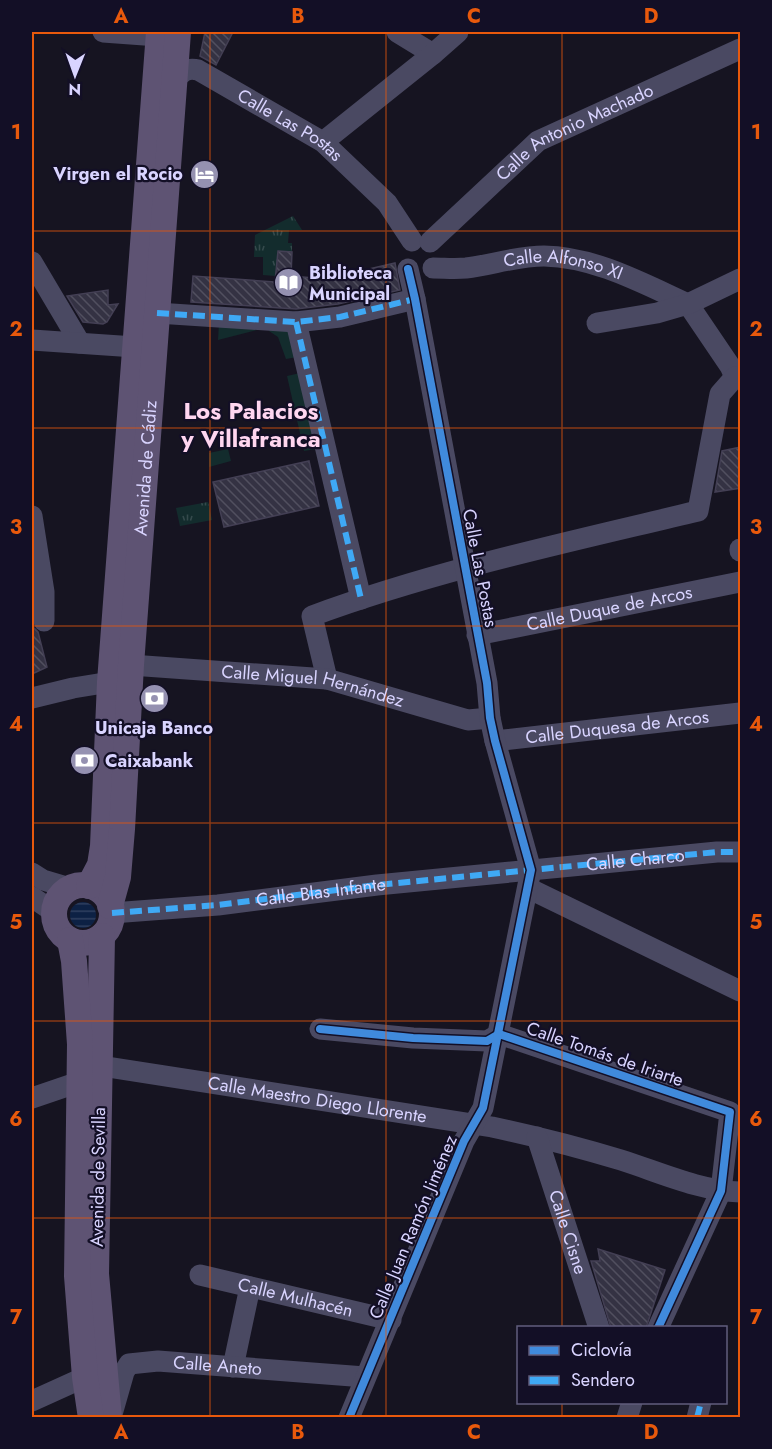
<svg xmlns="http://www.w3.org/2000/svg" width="772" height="1449" viewBox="0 0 772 1449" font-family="Jost,sans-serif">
<defs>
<pattern id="park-tufts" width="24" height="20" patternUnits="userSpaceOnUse" patternTransform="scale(1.5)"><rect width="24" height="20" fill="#132c2d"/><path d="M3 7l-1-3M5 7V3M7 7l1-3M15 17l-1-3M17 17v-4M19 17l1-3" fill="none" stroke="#354a4c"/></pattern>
<pattern id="water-rules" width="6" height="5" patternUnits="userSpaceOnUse" patternTransform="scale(1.5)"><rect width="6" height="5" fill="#0d2144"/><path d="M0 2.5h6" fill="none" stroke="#304060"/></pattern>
<pattern id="building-back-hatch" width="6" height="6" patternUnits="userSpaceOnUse" patternTransform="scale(1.5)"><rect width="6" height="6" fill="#343243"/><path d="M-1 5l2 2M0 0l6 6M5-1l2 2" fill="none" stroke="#514f5f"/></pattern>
</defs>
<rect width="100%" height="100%" fill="#161421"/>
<g fill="#132c2d">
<polygon points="219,323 254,324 257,330 218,340"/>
<polygon points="268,325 290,331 297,357 286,359 278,337 269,331"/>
<polygon points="300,373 317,449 304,451 287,376"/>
<polygon points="228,449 231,461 209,467 209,453"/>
</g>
<g fill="url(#park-tufts)">
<polygon points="293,216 302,230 289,230 288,243 292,243 292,252 278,251 276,276 263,275 263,257 254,257 255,235"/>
<polygon points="208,502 212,520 180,526 176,508"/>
</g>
<circle fill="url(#water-rules)" cx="83" cy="915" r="13"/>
<g fill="url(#building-back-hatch)" stroke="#433f54" stroke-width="1.5">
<polygon points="205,32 233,32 216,65 200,56"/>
<polygon points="278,251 292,252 291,276 326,279 395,263 400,290 338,304 296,309 191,302 193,276 275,282"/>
<polygon points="108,290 108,305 118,304 107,322 103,324 83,322 67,296"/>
<polygon points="741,447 741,488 715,492 722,451"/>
<polygon points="309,461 319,506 224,527 213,482"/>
<polygon points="32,626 38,632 47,667 32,674"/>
<polygon points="598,1249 665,1270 646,1328 611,1328 591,1261 600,1261"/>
</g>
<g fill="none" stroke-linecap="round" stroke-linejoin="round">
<g stroke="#4a4962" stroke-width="21">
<polyline points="103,32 158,36"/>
<polyline points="397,32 433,54"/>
<path id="s1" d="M175 81C181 72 187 67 198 70L323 142 387 203 412 241"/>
<polyline points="323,142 433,54 458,32"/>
<path id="s2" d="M430 242 538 141 740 49"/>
<polyline points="32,262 80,343"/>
<path id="s3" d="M433 268C444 268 455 269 466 268 491 265 518 256 544 256 595 257 642 283 688 304"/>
<polyline points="688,304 730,366 735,377"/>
<polyline points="157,313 296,322 340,317 415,299"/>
<polyline points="296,322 361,599"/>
<polyline points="597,323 657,313 688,304 740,279"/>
<polyline points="32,340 135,347"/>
<polyline points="32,516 44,592 44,621"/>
<polyline points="740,549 740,551"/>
<path id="s4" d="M477 635 740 582"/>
<path d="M327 679 312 616C437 570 569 542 698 511L720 394 735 377"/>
<path id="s5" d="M32 698 73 688 110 682 131 665 327 679 468 720 490 718"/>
<path id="s6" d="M495 741 740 713"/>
<polyline points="32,873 43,880 70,888"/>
<polyline points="528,888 740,991"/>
<polyline points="32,897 54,912"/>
<polyline points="112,913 218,905 377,885 717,852 740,852"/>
<polyline points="320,1029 413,1038 487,1041 499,1034 730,1112 721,1191 658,1328"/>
<path id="s7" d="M101 1066 492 1127C535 1136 578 1147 621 1160 659 1172 700 1191 740 1192"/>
<polyline points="32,1098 79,1082"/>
<path id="s8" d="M537 1137 599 1328"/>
<path id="s9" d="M200 1275 391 1320"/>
<polyline points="233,1367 250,1287"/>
<polyline points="32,1401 85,1377 94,1378 99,1382"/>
<path id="s10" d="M112 1414 124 1372 129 1364 158 1361 365 1377"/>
<polyline points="349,1418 464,1141 483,1108 531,870 495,741 490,718 487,683 415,299 408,269"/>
<polyline points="627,1418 632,1402"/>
<polyline points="697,1418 701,1402"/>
</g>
<g stroke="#5e5373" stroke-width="26">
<circle cx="83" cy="914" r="29"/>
<polyline points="89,886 100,865 103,846 110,682 159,32"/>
<path id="s11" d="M110 906 118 877 122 829 131 665 178 32"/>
<polyline points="102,936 96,1274 109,1418"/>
<polyline points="70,940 74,961 80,1044 77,1276 85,1377 91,1418"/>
</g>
<g stroke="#3fa9f5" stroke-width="6" stroke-dasharray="12 6" stroke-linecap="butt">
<polyline points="157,313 296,322 340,317 415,299"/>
<polyline points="296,322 361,599"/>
<path id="s12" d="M112 913 218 905 377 885 717 852H740"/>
<polyline points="697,1418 701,1402"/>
</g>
<defs>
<g id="cycleway">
<polyline points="320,1029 413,1038 487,1041 499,1034 730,1112 721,1191 658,1328"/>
<polyline points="349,1418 464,1141 483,1108 531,870 495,741 490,718 487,683 415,299 408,269"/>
</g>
</defs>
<use href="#cycleway" stroke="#130f26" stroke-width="11"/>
<use href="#cycleway" stroke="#408adc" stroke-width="8"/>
</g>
<path fill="none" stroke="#e8590c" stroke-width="1.5" stroke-opacity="0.55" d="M210 32V1418M386 32V1418M562 32V1328M32 231H740M32 428H740M32 626H740M32 823H740M32 1021H740M32 1218H740M562 1402V1418"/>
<defs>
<symbol id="hotel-disc" viewBox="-11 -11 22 22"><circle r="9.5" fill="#9591b1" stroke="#130f26"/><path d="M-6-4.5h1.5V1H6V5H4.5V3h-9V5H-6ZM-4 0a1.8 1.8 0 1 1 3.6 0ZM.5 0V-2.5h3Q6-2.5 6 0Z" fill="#fff"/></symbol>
<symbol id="library-disc" viewBox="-11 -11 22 22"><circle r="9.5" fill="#9591b1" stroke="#130f26"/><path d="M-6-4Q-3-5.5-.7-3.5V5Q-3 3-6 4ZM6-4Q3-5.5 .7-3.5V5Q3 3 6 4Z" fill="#fff"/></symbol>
<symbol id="bank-disc" viewBox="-11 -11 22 22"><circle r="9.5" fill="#9591b1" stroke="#130f26"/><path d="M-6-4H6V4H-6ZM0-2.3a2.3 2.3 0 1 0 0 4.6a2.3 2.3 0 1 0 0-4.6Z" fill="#fff"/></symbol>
</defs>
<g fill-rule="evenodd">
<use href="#hotel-disc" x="188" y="158" width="33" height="33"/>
<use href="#library-disc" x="272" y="266" width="33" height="33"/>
<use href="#bank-disc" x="138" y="682" width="33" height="33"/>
<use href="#bank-disc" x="68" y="744" width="33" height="33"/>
</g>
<g text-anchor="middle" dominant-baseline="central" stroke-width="4.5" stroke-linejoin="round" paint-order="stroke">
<g font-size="18" fill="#d9d4ff" stroke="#130f26">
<text stroke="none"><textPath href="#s1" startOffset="135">Calle Las Postas</textPath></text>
<text stroke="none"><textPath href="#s2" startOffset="184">Calle Antonio Machado</textPath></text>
<text stroke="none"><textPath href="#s3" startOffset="132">Calle Alfonso XI</textPath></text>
<text stroke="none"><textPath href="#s11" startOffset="440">Avenida de Cádiz</textPath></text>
<text transform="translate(480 568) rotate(79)">Calle Las Postas</text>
<text stroke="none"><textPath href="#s4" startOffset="135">Calle Duque de Arcos</textPath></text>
<text stroke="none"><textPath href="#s5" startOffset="290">Calle Miguel Hernández</textPath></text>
<text stroke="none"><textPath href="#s6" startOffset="123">Calle Duquesa de Arcos</textPath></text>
<text stroke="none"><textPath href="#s12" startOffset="526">Calle Charco</textPath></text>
<text stroke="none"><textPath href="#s12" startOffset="210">Calle Blas Infante</textPath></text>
<text transform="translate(605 1054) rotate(19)">Calle Tomás de Iriarte</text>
<text stroke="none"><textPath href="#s7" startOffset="219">Calle Maestro Diego Llorente</textPath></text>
<text transform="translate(98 1177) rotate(-89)">Avenida de Sevilla</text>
<text transform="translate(413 1227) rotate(-67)">Calle Juan Ramón Jiménez</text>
<text stroke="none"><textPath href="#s8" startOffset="100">Calle Cisne</textPath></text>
<text stroke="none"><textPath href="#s9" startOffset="98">Calle Mulhacén</textPath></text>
<text stroke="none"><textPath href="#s10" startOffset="142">Calle Aneto</textPath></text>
</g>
<g font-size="18" font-weight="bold" fill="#d9d4ff" stroke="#130f26" text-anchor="start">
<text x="183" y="174" text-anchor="end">Virgen el Rocio</text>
<text x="309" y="273">Biblioteca<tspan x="309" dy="21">Municipal</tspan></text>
<text x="154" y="728" text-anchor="middle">Unicaja Banco</text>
<text x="105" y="761">Caixabank</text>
</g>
<g font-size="24" font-weight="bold" fill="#ffd6f0" stroke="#130f26">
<text x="251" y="410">Los Palacios<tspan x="251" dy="28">y Villafranca</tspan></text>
</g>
</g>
<rect width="772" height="1449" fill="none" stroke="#130f26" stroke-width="66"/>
<rect x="517" y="1326" width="210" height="78" fill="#130f26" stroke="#625e7d" stroke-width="1.5"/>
<rect x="529" y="1346" width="30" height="9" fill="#408adc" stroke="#625e7d" stroke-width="1.5"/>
<text x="571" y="1356" font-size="18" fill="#d9d4ff">Ciclovía</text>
<rect x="529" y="1376" width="30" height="9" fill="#3fa9f5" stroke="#625e7d" stroke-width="1.5"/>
<text x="571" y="1386" font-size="18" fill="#d9d4ff">Sendero</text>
<g transform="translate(75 75) rotate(181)" stroke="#130f26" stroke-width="4.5" paint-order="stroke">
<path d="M0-4.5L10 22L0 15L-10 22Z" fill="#d9d4ff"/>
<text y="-9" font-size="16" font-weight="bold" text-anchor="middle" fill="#d9d4ff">N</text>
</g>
<rect x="33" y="33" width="706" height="1383" fill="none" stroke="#e8590c" stroke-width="2"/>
<g font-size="20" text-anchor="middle" font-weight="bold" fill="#e8590c">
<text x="121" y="23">A</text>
<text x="298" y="23">B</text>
<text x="474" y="23">C</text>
<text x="651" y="23">D</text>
<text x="16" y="139">1</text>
<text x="756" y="139">1</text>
<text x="16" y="336">2</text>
<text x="756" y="336">2</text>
<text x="16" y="534">3</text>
<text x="756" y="534">3</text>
<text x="16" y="731">4</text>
<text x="756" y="731">4</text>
<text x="16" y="929">5</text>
<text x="756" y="929">5</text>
<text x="16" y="1126">6</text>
<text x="756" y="1126">6</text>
<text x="16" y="1324">7</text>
<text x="756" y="1324">7</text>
<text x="121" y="1439">A</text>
<text x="298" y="1439">B</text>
<text x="474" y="1439">C</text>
<text x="651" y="1439">D</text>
</g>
</svg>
